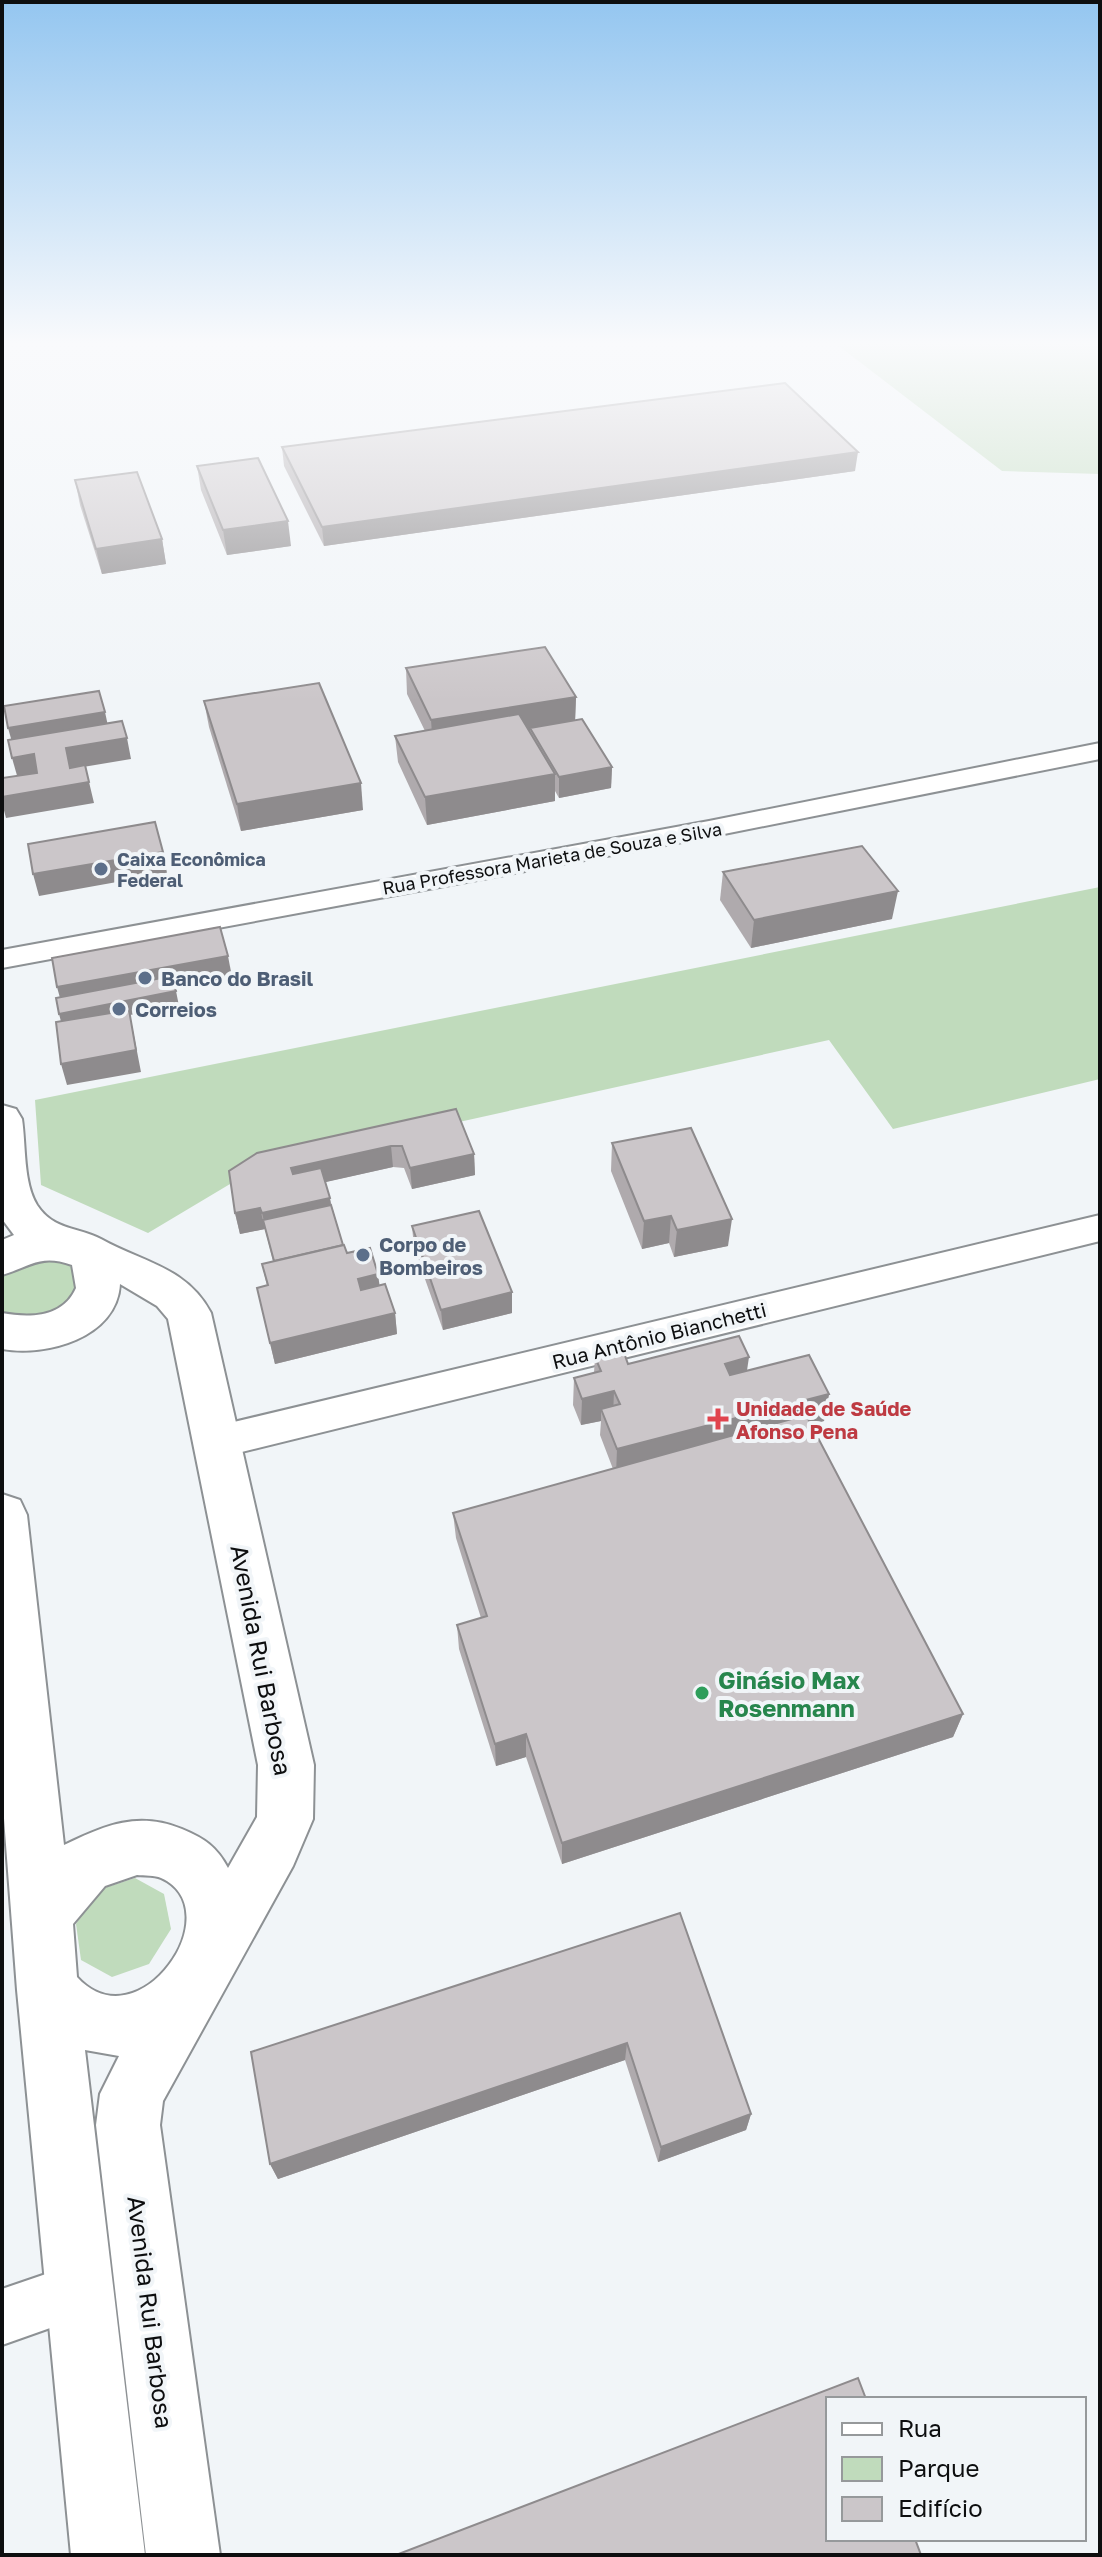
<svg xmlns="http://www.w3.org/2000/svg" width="1102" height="2557" viewBox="0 0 1102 2557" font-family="'Golos Text',sans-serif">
<rect width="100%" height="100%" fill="#f1f5f8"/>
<g fill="#c0dbbc">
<polygon points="835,343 1100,343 1100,474 1002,471"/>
<polygon points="1100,887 1100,1079 893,1129 829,1040 260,1166 148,1233 41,1185 35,1100"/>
<polygon points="33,1254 80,1266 81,1294 52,1317 2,1315 2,1270"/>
<polygon points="135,1878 164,1894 171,1929 149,1964 112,1977 81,1960 76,1924 98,1890"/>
</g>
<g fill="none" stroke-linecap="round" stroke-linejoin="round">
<defs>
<g id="minor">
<polygon points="1100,743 1100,759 709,837 2,968 2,950 709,821"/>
<polygon points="1100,1215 1100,1241 217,1458 203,1453 197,1442 203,1431 217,1426"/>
<polygon points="81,2262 101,2270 109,2290 101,2310 2,2345 2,2289"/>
</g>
<path id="major" d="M2 1105 16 1109 22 1119C26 1145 23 1182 37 1205 54 1231 79 1227 101 1239 142 1262 187 1267 211 1313L314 1765 313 1819 293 1866 163 2101 160 2125 220 2555H146L96 2125 100 2094 119 2056 85 2050 145 2555H71L17 1990 2 1792V1494L20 1500 27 1515 64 1845C105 1825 138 1811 182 1829 204 1838 217 1847 228 1868L257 1817 258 1765 168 1319 157 1306 120 1284C117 1338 46 1357 2 1349V1313C29 1318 63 1318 76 1288L72 1265C40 1254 32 1266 2 1275V1240L14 1235 2 1219ZM137 1875C144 1876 155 1875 161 1878 232 1910 139 2045 77 1977L73 1924 105 1886Z"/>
</defs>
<use href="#minor" stroke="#8d9194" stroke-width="4"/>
<use href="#major" stroke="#8d9194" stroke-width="4"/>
<use href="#minor" fill="#fff" fill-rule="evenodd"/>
<use href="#major" fill="#fff" fill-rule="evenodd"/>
</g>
<g fill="#afaaad">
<polygon points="282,447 855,471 324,546 284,466"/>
<polygon points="197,466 291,546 227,555 201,490"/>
<polygon points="75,480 162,539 166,564 102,574 80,505"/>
<polygon points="406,668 576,697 575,720 612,767 611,788 559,798 555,791 555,801 427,825 398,762 395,736 425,731 407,694"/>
<polygon points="204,701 363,810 241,831 209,727"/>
<polygon points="723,872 892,919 751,948 720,900"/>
<polygon points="456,1109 474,1154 475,1175 412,1189 404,1168 393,1167 325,1182 343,1245 347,1253 379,1285 395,1313 397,1334 275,1364 257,1288 267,1286 262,1264 273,1261 265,1229 240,1234 235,1213"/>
<polygon points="612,1143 728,1246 674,1257 669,1243 642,1249 611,1171"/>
<polygon points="412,1226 512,1292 512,1313 443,1330 414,1248"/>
<polygon points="595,1357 628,1364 747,1370 829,1394 824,1421 811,1424 963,1714 953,1737 562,1864 526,1757 496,1766 459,1649 457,1625 481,1618 456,1538 453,1513 613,1469 600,1435 601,1421 581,1425 573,1405 574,1378 594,1373"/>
<polygon points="680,1913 751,2114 746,2130 658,2162 625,2060 278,2179 270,2164"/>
</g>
<g fill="#8e8b8d">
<polygon points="858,452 855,471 324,546 322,527"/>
<polygon points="288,521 291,546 227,555 223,530"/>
<polygon points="162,539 166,564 102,574 96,549"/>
<polygon points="576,697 575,723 530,728 530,731 433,747 431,720"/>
<polygon points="105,712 108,726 12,742 8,728"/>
<polygon points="127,738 131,759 71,769 89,782 94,803 6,818 2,803 2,797 74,784 66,748"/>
<polygon points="34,754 39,775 18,779 12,758"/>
<polygon points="612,767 611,788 559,798 559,777"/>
<polygon points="555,774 555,801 427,825 425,797"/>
<polygon points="361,783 363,810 241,831 237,804"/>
<polygon points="163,852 167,873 39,896 33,874"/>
<polygon points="898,891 892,919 751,948 754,920"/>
<polygon points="228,956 232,977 63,1009 57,987"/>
<polygon points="176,991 179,1006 130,1015 141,1072 67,1085 61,1064 63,1029 59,1014"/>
<polygon points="391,1146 393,1167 295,1189 291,1168"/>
<polygon points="474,1154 475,1175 412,1189 410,1168"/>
<polygon points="330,1198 333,1220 267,1234 262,1213"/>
<polygon points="260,1208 265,1229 240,1234 235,1213"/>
<polygon points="671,1216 669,1243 642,1249 644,1221"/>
<polygon points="732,1219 728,1246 674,1257 677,1230"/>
<polygon points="378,1274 381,1296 361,1300 358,1279"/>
<polygon points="512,1292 512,1313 443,1330 441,1310"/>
<polygon points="395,1313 397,1334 275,1364 270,1343"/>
<polygon points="749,1357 745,1384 721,1390 725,1364"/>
<polygon points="614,1391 613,1417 601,1409 601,1421 581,1425 582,1399"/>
<polygon points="829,1394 824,1421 616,1475 617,1449"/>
<polygon points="963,1714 953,1737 562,1864 562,1843"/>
<polygon points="526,1734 526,1757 496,1766 495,1744"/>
<polygon points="627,2043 625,2060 278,2179 270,2164"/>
<polygon points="751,2114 746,2130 658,2162 661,2147"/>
</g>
<g fill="#cbc6c9" stroke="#8e8b8d" stroke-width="2">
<polygon points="785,383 858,452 322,527 282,447"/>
<polygon points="258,458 288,521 223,530 197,466"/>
<polygon points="137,472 162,539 96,549 75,480"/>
<polygon points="545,647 576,697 431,720 406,668"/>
<polygon points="319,683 361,783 237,804 204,701"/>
<polygon points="99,691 105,712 8,728 4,706"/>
<polygon points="519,714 555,774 425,797 395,736"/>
<polygon points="582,719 612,767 559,777 530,728"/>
<polygon points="122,721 127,738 66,748 70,768 85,765 89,782 2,797 2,778 37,773 34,754 12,758 8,740"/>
<polygon points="155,822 163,852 33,874 28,844"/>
<polygon points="862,846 898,891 754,920 723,872"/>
<polygon points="220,927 228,956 57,987 52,958"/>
<polygon points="172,976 176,991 59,1014 56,998"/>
<polygon points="129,1010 136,1050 61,1064 56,1022"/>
<polygon points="456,1109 474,1154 410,1168 402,1146 391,1146 291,1168 293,1174 321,1168 330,1198 262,1213 260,1208 235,1213 229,1171 257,1153"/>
<polygon points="691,1128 732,1219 677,1230 671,1216 644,1221 612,1143"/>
<polygon points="331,1205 343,1245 274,1261 263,1220"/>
<polygon points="479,1211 512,1292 441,1310 412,1226"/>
<polygon points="344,1245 347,1253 370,1248 378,1274 358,1279 361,1290 385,1284 395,1313 270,1343 257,1288 268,1285 262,1264"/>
<polygon points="739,1336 749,1357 725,1364 730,1375 809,1355 829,1394 617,1449 601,1409 620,1404 614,1391 582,1399 574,1378 601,1371 595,1357 623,1350 628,1364"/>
<polygon points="806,1415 963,1714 562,1843 526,1734 495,1744 457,1625 487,1616 453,1513"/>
<polygon points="680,1913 751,2114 661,2147 627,2043 270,2164 251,2052"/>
<polygon points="858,2378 866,2399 828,2399 828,2539 915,2539 921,2555 396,2555"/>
</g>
<linearGradient id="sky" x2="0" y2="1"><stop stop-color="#94c6f0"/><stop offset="0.49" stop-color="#f9fafc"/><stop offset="1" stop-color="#f9fafc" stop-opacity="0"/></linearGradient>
<rect width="1102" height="701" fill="url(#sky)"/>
<g fill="#5c6f8a" stroke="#f1f5f8" stroke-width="3">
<circle cx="101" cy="869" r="8"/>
<circle cx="145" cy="978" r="8"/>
<circle cx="119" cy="1009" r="8"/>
<circle cx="363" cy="1255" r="8"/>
</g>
<path fill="#e0444e" stroke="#f1f5f8" stroke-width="3" d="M714 1407h8v8h8v8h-8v8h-8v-8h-8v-8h8z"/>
<circle fill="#2e9e5b" stroke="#f1f5f8" stroke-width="3" cx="702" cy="1693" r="8"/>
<g text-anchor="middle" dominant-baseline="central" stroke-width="8" stroke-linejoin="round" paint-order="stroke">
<g font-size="18" fill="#0d0e0f" stroke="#f1f5f8">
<text transform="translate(552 858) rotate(-10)">Rua Professora Marieta de Souza e Silva</text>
</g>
<g font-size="18" font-weight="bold" fill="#4e5e75" stroke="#f1f5f8" text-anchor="start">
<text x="117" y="859">Caixa Econômica<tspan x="117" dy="21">Federal</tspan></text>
</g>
<g font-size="20" font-weight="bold" fill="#4e5e75" stroke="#f1f5f8" text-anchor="start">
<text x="161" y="978">Banco do Brasil</text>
<text x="135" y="1009">Correios</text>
<text x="379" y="1244">Corpo de<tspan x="379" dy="23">Bombeiros</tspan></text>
</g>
<g font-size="20" fill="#0d0e0f" stroke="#f1f5f8">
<text transform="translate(659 1335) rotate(-14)">Rua Antônio Bianchetti</text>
</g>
<g font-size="20" font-weight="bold" fill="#be3a42" stroke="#f1f5f8" text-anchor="start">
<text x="736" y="1408">Unidade de Saúde<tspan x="736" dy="23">Afonso Pena</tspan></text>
</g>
<g font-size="24" fill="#0d0e0f" stroke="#f1f5f8">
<text transform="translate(262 1660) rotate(79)">Avenida Rui Barbosa</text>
<text transform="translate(151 2312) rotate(83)">Avenida Rui Barbosa</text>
</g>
<g font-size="24" font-weight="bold" fill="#27864d" stroke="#f1f5f8" text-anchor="start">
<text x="718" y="1679">Ginásio Max<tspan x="718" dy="28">Rosenmann</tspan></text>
</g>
</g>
<rect width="1102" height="2557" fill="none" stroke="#0d0e0f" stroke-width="8"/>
<rect x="826" y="2397" width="260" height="144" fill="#f1f5f8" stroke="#96999b" stroke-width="2"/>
<rect x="842" y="2423" width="40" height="12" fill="#ffffff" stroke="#96999b" stroke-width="2"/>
<text x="898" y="2437" font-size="24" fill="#0d0e0f">Rua</text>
<rect x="842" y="2457" width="40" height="24" fill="#c0dbbc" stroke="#96999b" stroke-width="2"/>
<text x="898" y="2477" font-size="24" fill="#0d0e0f">Parque</text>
<rect x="842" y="2497" width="40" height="24" fill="#cbc6c9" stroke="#96999b" stroke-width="2"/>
<text x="898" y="2517" font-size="24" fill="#0d0e0f">Edifício</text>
</svg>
